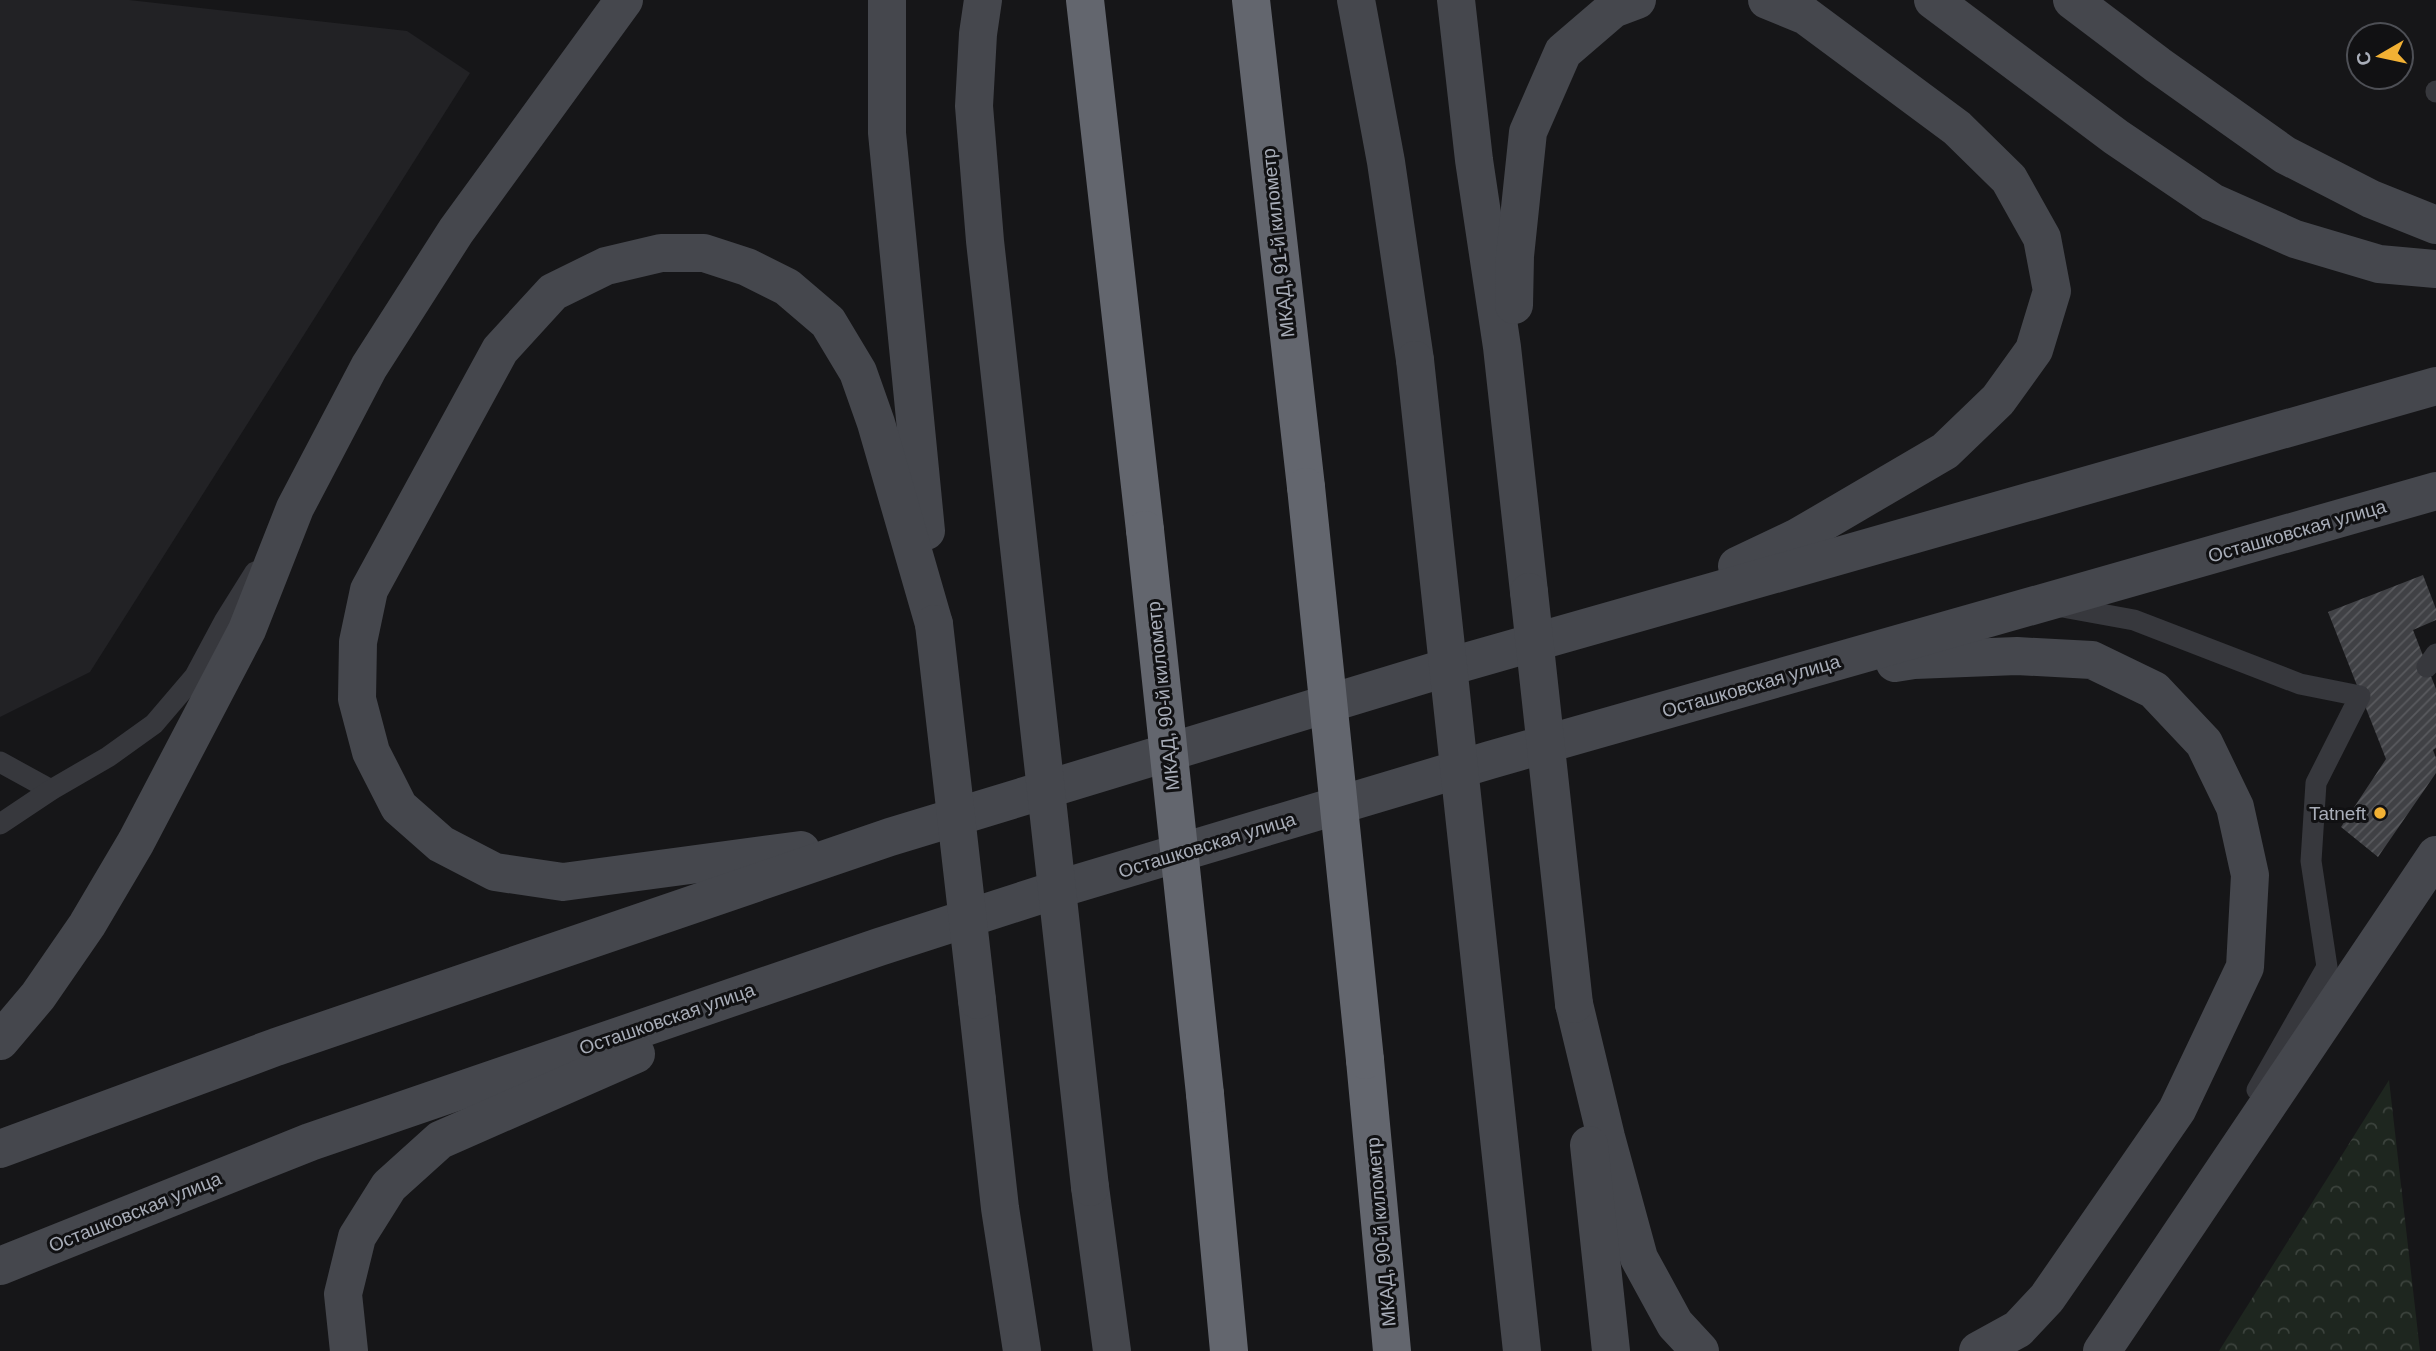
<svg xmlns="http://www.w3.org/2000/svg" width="2436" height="1351" viewBox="0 0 2436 1351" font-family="Arial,sans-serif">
<defs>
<pattern id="forest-crowns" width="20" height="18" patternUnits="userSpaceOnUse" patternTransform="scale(1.75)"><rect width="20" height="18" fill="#1e261f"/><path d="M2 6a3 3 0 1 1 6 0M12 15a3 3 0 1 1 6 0" fill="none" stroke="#3c433d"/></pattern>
<pattern id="building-hatch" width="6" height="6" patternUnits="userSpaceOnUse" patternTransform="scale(1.75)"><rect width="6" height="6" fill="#404145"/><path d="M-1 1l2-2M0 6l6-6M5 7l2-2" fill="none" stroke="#595a5e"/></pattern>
</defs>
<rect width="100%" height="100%" fill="#161618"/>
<polygon fill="#222225" points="0,0 129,0 407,31 470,73 90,672 0,717"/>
<polygon fill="url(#forest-crowns)" points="2389,1080 2420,1351 2219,1351"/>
<polygon fill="url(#building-hatch)" points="2423,575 2436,609 2436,620 2413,630 2436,689 2436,748 2433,750 2436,758 2436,773 2378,857 2341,827 2386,759 2328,612"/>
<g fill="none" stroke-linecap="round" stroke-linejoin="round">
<g stroke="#37383d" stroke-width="21">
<polyline points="2436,91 2436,92"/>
<polyline points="2057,606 2134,620 2300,684 2360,696 2316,783 2311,861 2327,967 2257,1090"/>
<polyline points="2427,667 2436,654"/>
<polyline points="0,762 51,790"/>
<polyline points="0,824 51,790 108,757 154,724 195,676 225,620 255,572"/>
</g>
<g stroke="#45474d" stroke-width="38">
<polyline points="887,0 887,133 926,531"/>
<polyline points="1356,0 1386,162 1415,360"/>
<polyline points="1456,0 1474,160 1502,347 1529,592"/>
<polyline points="1933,0 2116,137 2212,202 2295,239 2379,264 2436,269"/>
<polyline points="2072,0 2158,65 2285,155 2371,199 2436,225"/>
<polyline points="1514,305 1515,256 1528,132 1563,52 1613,9 1637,0"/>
<polyline points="1737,566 1798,537 1945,451 1998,400 2034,350 2052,291 2042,238 2009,179 1957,128 1806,16 1767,0"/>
<polyline points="1895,663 1914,660 2017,656 2092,660 2154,690 2204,743 2235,807 2250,875 2245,967 2177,1110 2047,1298 2018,1329 1978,1351"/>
<polyline points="801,850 563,882 495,872 441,844 399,807 371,752 357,699 358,642 369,590 500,350 553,292 606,266 661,253 704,253 747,267 787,287 828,322 858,372 876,423 934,624"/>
<polyline points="977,1000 1000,1208 1022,1351"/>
<polyline points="1574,1004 1606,1137 1639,1258 1675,1324 1700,1351"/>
<polyline points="0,1041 38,996 87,925 136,842 247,630 295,508 369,367 456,231 624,0"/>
<polyline points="1589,1145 1611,1351"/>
<polyline points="0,1149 276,1047 890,837 1462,663 2436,386"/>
<polyline points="1090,1187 1112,1351"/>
<polyline points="0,1266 310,1142 879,947 1065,887 1490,760 2436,491"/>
<polyline points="349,1351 343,1294 357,1237 389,1186 440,1140 636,1054"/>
<polyline points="2102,1351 2436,855"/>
</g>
<g stroke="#63666e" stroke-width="38">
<polyline points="1085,0 1145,530"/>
<polyline points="1251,0 1306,487"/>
<polyline points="1365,1060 1392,1351"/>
<polyline points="1205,1094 1229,1351"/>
</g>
<g stroke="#45474d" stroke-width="38">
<polyline points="983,0 978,34 974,106 985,241 1090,1187"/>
<polyline points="1415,360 1522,1351"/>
<polyline points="1529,592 1574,1004"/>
<polyline points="934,624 977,1000"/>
</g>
<g stroke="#63666e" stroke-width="38">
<polyline points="1306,487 1365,1060"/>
<polyline points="1145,530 1205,1094"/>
</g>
</g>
<circle fill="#f2b134" stroke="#111113" stroke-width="2.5" cx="2380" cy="813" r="7"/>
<g text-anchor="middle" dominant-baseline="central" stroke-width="6" stroke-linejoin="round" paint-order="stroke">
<g font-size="19" fill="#a8adb8" stroke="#111113">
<text transform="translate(1278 243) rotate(-96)">МКАД, 91-й километр</text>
<text transform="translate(2297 531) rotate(-16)">Осташковская улица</text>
<text transform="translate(1751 686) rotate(-16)">Осташковская улица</text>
<text transform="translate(1163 696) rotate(-96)">МКАД, 90-й километр</text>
<text transform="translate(1207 845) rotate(-17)">Осташковская улица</text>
<text transform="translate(667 1019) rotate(-19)">Осташковская улица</text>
<text transform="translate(135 1212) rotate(-22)">Осташковская улица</text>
<text transform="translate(1381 1232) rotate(-95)">МКАД, 90-й километр</text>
</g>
<g font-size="19" fill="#a8adb8" stroke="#111113" text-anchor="end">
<text x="2366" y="813">Tatneft</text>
</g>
</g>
<g transform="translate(2380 56) rotate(261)"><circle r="33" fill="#111113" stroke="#4d4f55" stroke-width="2"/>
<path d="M0-5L12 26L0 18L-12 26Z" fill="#f2b134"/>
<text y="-10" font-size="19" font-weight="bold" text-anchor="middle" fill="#a8adb8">С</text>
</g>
</svg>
